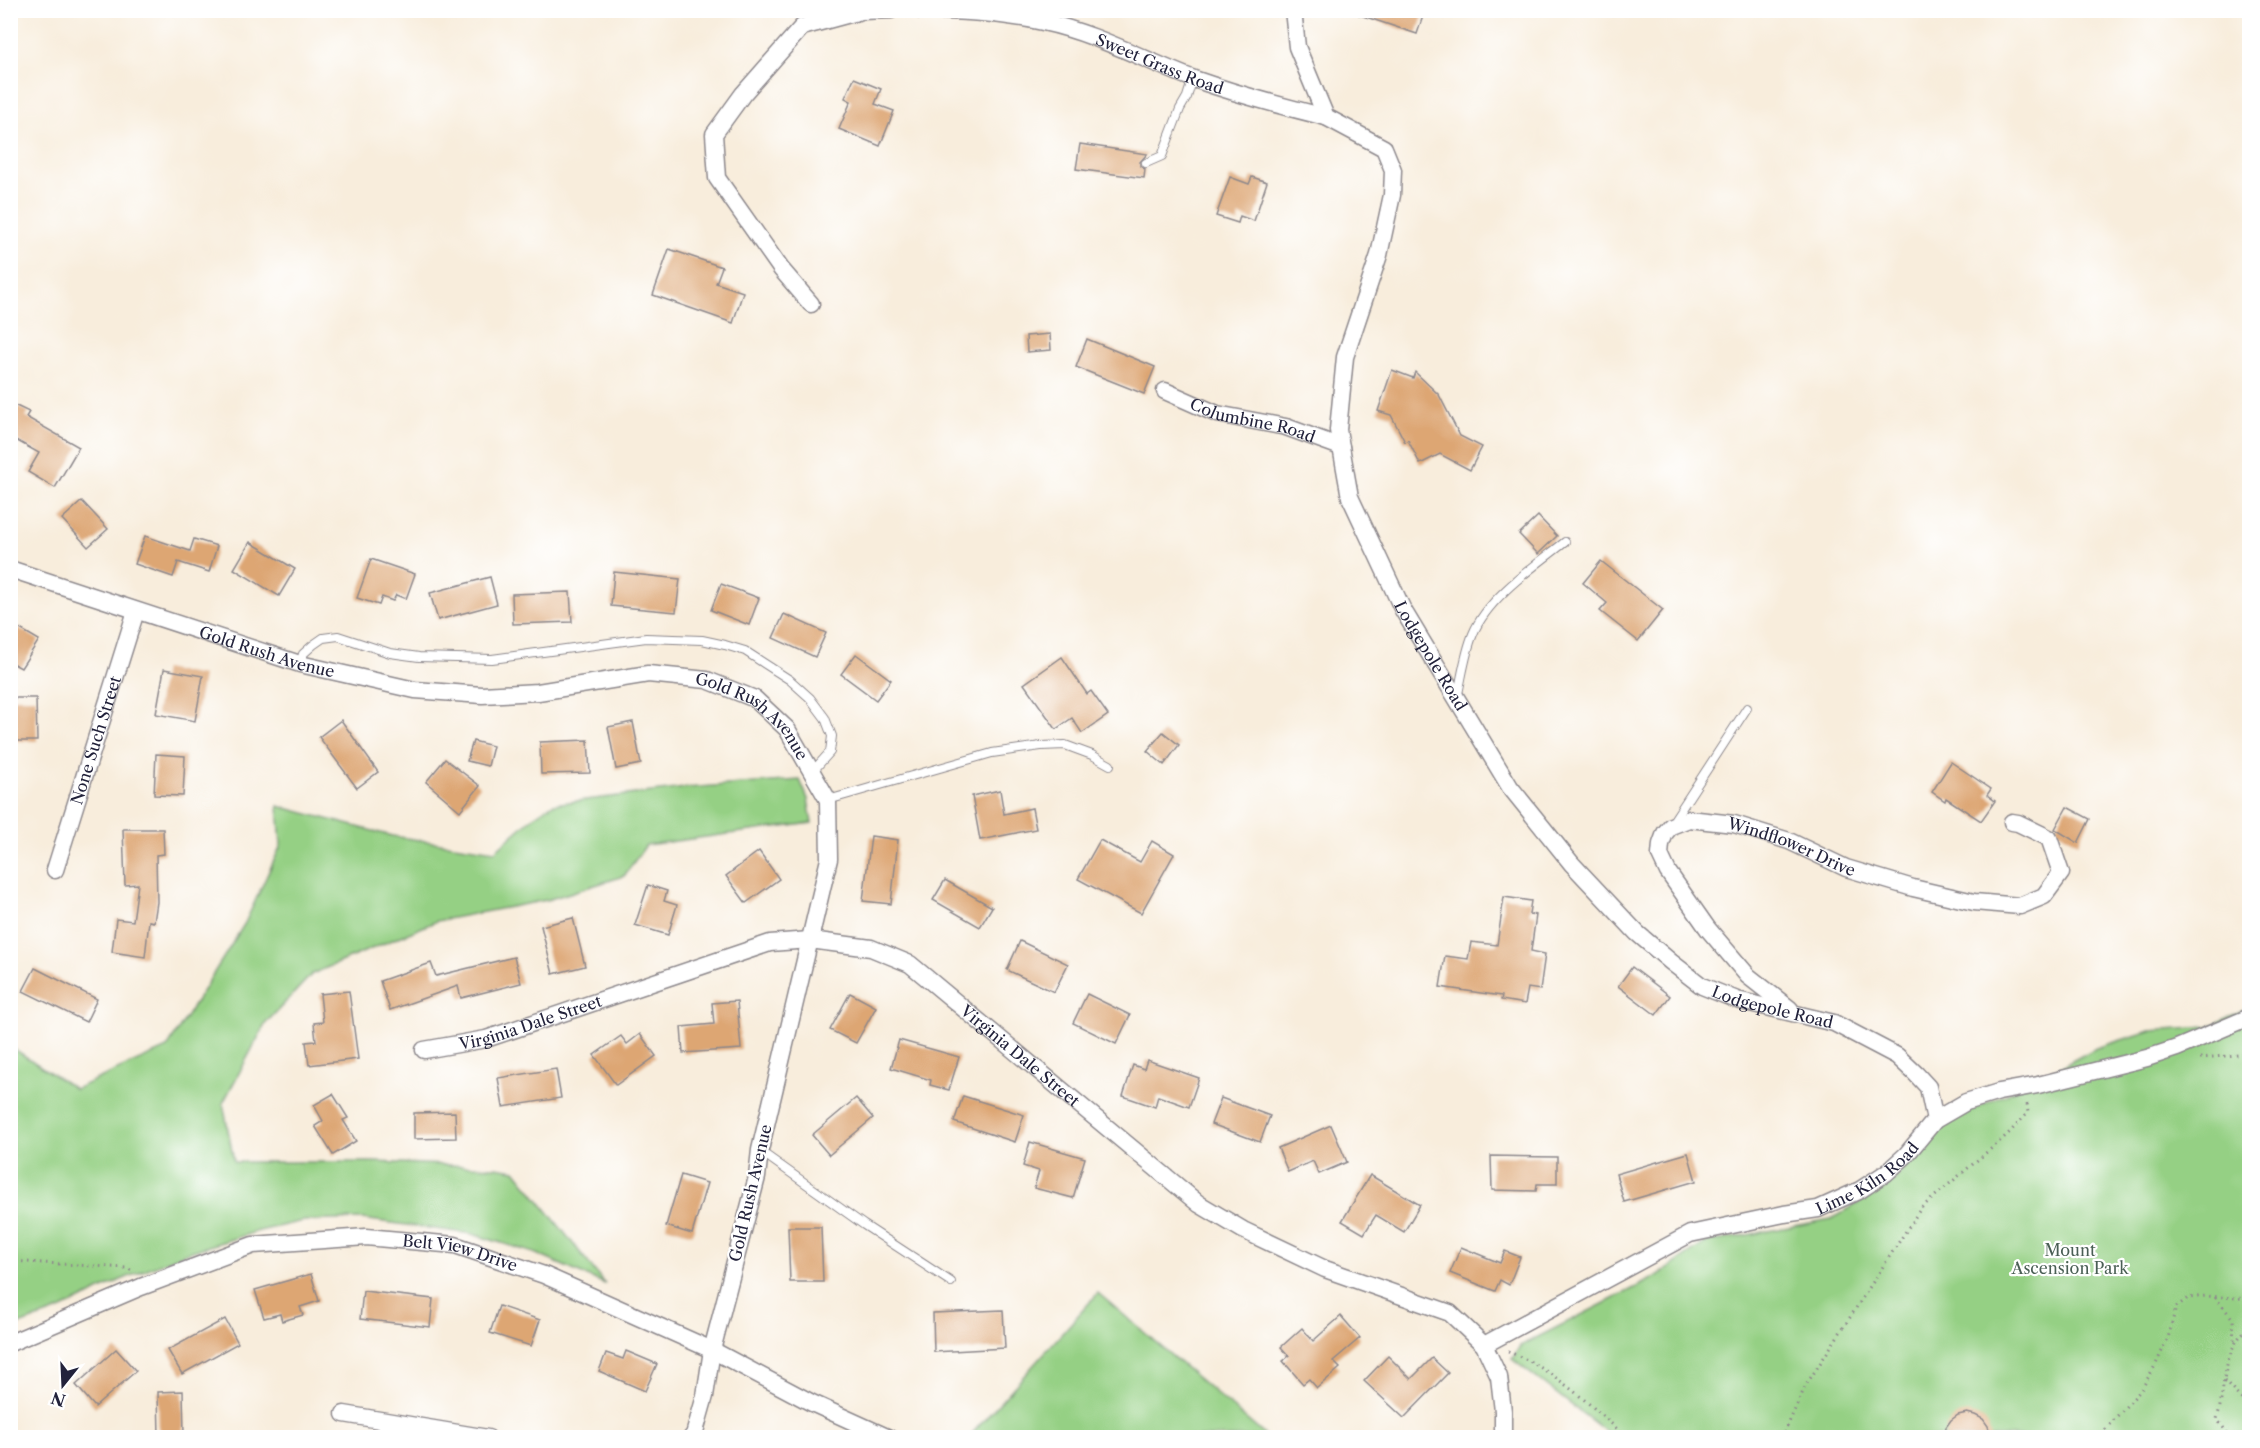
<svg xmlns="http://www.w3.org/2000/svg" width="2260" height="1448" viewBox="0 0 2260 1448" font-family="'Libre Caslon Text',serif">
<rect width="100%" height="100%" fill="#fff"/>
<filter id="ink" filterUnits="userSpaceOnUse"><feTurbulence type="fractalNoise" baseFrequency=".0167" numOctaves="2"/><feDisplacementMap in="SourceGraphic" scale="12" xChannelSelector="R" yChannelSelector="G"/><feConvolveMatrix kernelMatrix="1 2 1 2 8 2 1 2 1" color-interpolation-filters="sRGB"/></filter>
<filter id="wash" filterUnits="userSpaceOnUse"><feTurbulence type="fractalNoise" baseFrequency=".008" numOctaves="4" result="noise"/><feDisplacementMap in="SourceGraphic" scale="24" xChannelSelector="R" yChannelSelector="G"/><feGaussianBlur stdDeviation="1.35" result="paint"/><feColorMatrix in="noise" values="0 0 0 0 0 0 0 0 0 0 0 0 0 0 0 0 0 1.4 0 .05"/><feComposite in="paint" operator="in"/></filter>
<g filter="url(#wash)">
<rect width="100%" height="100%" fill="#f8eddc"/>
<g fill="#95d084" stroke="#5c7960" stroke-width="1.5">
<polygon points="800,780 808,799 812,823 646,845 624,876 547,900 437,921 312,974 266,1023 223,1103 234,1162 374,1162 496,1167 515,1170 605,1284 534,1253 472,1234 362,1219 303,1221 259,1231 186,1253 121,1280 62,1309 11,1328 11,1047 75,1089 167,1048 245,923 281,845 278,806 392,836 495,851 532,818 553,804 685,788"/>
<polygon points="2249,1007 2249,1437 1613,1437 1512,1359 1520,1346 1654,1278 1705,1243 1831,1219 1890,1185 1940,1125 2046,1075 2096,1048 2150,1031 2209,1027"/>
<polygon points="1098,1293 1267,1437 969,1437"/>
</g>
<g id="blocks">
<g fill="#dda673">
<polygon points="1355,10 1425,10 1417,34 1354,13"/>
<polygon points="854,78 881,89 875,104 894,111 880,146 839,129 851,101 845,98"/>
<polygon points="1080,144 1147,154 1140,162 1140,166 1145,169 1144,178 1076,169"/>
<polygon points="1230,177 1249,184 1252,177 1267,182 1254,221 1240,216 1238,223 1216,216"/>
<polygon points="669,249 722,267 716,283 743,292 733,323 653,295"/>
<polygon points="1050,334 1051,350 1027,352 1026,336"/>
<polygon points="1087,339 1155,367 1144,394 1076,367"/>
<polygon points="1392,370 1413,378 1415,372 1439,395 1460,436 1482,447 1470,470 1440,454 1420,464 1408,440 1405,442 1391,415 1378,411"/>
<polygon points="10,403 29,412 26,417 79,447 55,488 28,472 39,453 14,439 10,446"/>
<polygon points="82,501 108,529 88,547 62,519"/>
<polygon points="1538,516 1557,536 1538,554 1519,534"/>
<polygon points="145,536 190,551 194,539 217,546 209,572 178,562 173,577 135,564"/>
<polygon points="250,542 295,569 279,596 234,569"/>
<polygon points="371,559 415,574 406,599 396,595 393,601 382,597 379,605 357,598"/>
<polygon points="1601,561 1663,610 1638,641 1600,611 1607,603 1583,583"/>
<polygon points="614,572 680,579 676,612 611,606"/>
<polygon points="490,577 497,604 438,620 430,593"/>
<polygon points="721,584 759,598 749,625 711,610"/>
<polygon points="570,592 572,622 513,624 512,594"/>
<polygon points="784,614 826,633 815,657 773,638"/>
<polygon points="10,623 39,640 21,668 10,662"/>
<polygon points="856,654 891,680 876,700 841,674"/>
<polygon points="1062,657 1087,694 1091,691 1108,715 1082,733 1072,718 1056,729 1024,684"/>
<polygon points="164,669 203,676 195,721 156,714"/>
<polygon points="10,698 36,698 37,741 10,741"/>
<polygon points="341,720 378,772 357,788 319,737"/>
<polygon points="633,722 641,764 616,769 608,727"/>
<polygon points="1163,732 1179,745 1164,765 1147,751"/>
<polygon points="588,740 590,773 541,774 540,742"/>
<polygon points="473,741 493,746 488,766 467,761"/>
<polygon points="156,754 185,756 183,796 154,795"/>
<polygon points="445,759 480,786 460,811 426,782"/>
<polygon points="1951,762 1991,789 1987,795 1995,801 1981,821 1946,798 1945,801 1932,792"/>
<polygon points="1000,790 1004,814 1032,808 1036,829 980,840 972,796"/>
<polygon points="2067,807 2090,819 2078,843 2055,829"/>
<polygon points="123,829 163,829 164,854 156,855 157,902 154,922 149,921 145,957 112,952 116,919 133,921 138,884 125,885"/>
<polygon points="871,836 898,840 891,904 863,901"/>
<polygon points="1100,840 1140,862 1152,841 1174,854 1141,913 1078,879"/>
<polygon points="759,851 779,879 746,903 726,876"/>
<polygon points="945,880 992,907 980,927 933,900"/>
<polygon points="648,885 667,891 664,901 677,905 668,935 635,925"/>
<polygon points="1504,897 1531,901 1529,914 1536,915 1531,951 1545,954 1540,990 1528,988 1525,1004 1501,1000 1502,996 1440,987 1445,956 1468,959 1471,942 1497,945"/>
<polygon points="573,918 585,966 553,974 541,926"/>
<polygon points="1020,941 1068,964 1054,992 1007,970"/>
<polygon points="514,957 521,983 461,998 458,986 390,1010 380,981 431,963 436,976"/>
<polygon points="1632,967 1670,996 1656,1015 1618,986"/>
<polygon points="35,968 97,999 86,1022 23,991"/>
<polygon points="349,991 358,1059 309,1065 306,1042 316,1041 314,1023 323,1022 320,994"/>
<polygon points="850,993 876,1007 856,1043 830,1030"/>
<polygon points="1087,994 1130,1015 1116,1044 1073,1023"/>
<polygon points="737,1001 741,1049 683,1053 681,1027 714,1024 712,1003"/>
<polygon points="640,1034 656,1056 616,1085 594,1055 621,1036 627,1044"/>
<polygon points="899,1040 959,1057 949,1090 930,1085 931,1080 891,1068"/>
<polygon points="1147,1060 1199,1078 1189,1107 1158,1096 1155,1107 1123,1096 1133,1065 1144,1069"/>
<polygon points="556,1069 561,1098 503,1107 498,1078"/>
<polygon points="333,1094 348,1118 343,1120 356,1141 333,1155 315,1126 323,1121 314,1105"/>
<polygon points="963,1096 1024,1115 1015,1142 954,1122"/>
<polygon points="856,1098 873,1118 829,1155 812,1135"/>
<polygon points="1221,1098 1270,1116 1260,1142 1211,1124"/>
<polygon points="455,1112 456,1138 414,1139 414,1113"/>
<polygon points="1331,1125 1347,1162 1319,1174 1313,1161 1288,1172 1278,1148"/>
<polygon points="1030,1142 1085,1158 1073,1198 1034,1188 1039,1171 1023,1166"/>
<polygon points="1688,1153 1696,1181 1624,1202 1616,1174"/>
<polygon points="1491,1156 1557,1157 1557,1184 1537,1184 1536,1191 1492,1190"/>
<polygon points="681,1175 707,1183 692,1234 666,1226"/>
<polygon points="1370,1175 1420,1205 1404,1232 1376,1215 1364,1234 1342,1221"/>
<polygon points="788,1227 821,1227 823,1282 790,1282"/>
<polygon points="1461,1247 1500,1263 1505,1251 1520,1257 1509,1285 1500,1280 1495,1291 1450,1273"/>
<polygon points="311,1274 319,1301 300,1307 303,1315 282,1321 280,1314 264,1318 255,1290"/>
<polygon points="363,1291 433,1299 430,1327 360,1319"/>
<polygon points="499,1306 540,1320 531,1346 490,1333"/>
<polygon points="1003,1310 1005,1348 934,1352 933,1313"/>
<polygon points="1341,1316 1360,1338 1333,1361 1340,1368 1317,1388 1309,1379 1303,1384 1283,1361 1289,1356 1281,1347 1302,1328 1313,1341"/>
<polygon points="225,1319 238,1343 182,1374 168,1350"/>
<polygon points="116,1349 136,1371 95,1407 76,1385"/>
<polygon points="626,1351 657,1364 645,1391 599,1371 606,1353 623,1359"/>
<polygon points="1388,1356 1411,1379 1432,1358 1448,1373 1404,1418 1364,1381"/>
<polygon points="183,1391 184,1436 159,1437 158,1392"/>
<polygon points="1967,1413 1975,1415 1983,1419 1988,1426 1991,1437 1945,1437 1946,1427 1951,1420 1958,1415"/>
</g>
</g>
</g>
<g filter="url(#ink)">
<use href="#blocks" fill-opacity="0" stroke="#8d888c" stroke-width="1.5"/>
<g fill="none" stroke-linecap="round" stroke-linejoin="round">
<defs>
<g id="service">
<polyline points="1146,163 1162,156 1180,109 1187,97 1193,78"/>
<polyline points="300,664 303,654 313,645 323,638 338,636 390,653 419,657 456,658 492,659 646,638 702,640 725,645 745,651 790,680 810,698 825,718 832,736 830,752 812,772"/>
<path d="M1457 698C1462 677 1465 653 1473 634 1488 597 1535 566 1565 542"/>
<polyline points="828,800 992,753 1041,746 1065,745 1092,755 1110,765"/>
<polyline points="1672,823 1747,708"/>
<polyline points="760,1151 864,1225 951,1282"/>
</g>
<g id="minor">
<path id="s1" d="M920 10C962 11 1003 13 1043 22 1095 33 1144 60 1194 79 1237 94 1281 106 1326 117"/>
<path id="s2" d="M1293 10 1297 47 1326 117 1384 148 1393 170 1392 195 1379 255 1345 357 1338 430 1350 497 1403 610 1510 787 1572 864 1637 933 1671 962 1702 986 1737 1000 1834 1023 1897 1056 1916 1074 1928 1087 1935 1120"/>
<polyline points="811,304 781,269 717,178 714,134 743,94 802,27 861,11 891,10"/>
<path id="s3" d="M1165 391 1217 414 1286 427 1341 447"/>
<path id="s4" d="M10 569 300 664 415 690 482 695 538 692 648 674 707 680 755 699 787 729 828 800 829 859 760 1150 757 1177 712 1350 705 1396 694 1435 691 1438"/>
<path id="s5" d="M55 870 136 611"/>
<path id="s6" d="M1790 1009 1748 976 1708 929 1668 872 1660 855 1661 844 1665 833 1671 826 1689 819 1734 824 1789 841 1846 868 1913 888 1974 902 2020 906 2044 896 2061 873 2049 838 2018 823 2012 822"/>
<path id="s7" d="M424 1050 486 1039 770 943 810 940 871 948 910 964 1199 1204 1243 1230 1325 1269 1450 1313 1484 1345 1499 1377 1503 1411V1438"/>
<path id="s8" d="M10 1343 141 1287 253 1245 366 1237 455 1245 544 1275 712 1350 812 1403 889 1438"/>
<path id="s9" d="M1484 1345 1690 1234 1784 1214 1818 1209 1860 1190 1886 1173 1906 1155 1935 1120 1966 1102 1999 1092 2038 1085 2147 1058 2177 1048 2250 1017"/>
<polyline points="344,1414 488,1438"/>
</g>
</defs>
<use href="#service" stroke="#8d888c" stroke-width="10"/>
<use href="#minor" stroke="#8d888c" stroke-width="19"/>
<g stroke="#8d888c" stroke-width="3" stroke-dasharray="1.5 4.5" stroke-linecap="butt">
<polyline points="2200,1058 2250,1054"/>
<polyline points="10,1261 127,1268 134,1272"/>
<polyline points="2215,1297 2233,1319 2234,1344"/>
<path d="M1508 1352C1547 1364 1597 1410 1627 1438"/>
<polyline points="2224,1381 2250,1408"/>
<polyline points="1782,1438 1806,1385 1921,1208 2007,1135 2028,1113 2027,1103"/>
<polyline points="2097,1438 2141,1390 2156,1364 2168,1338 2176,1307 2188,1298 2206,1296 2250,1299"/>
<path d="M2231 1438 2217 1419C2226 1388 2221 1348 2250 1327"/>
</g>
<use href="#service" stroke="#fff" stroke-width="8"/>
<use href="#minor" stroke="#fff" stroke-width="16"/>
</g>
</g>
<g text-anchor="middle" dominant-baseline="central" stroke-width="4.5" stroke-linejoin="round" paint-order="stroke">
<g font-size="16" fill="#22223b" stroke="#fff">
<text stroke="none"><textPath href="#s1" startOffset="248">Sweet Grass Road</textPath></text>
<text stroke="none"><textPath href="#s3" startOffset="93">Columbine Road</textPath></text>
<text stroke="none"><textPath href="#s4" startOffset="270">Gold Rush Avenue</textPath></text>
<text stroke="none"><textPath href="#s2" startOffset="716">Lodgepole Road</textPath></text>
<text stroke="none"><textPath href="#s4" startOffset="776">Gold Rush Avenue</textPath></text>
<text stroke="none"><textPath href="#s5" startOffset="136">None Such Street</textPath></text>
<text stroke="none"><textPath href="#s6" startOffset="362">Windflower Drive</textPath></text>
<text stroke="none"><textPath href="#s2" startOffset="1221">Lodgepole Road</textPath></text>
<text stroke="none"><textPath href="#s7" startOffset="110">Virginia Dale Street</textPath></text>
<text stroke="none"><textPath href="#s7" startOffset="650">Virginia Dale Street</textPath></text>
<text stroke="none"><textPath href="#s9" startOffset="423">Lime Kiln Road</textPath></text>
<text transform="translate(750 1193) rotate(-77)">Gold Rush Avenue</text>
<text stroke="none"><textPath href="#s8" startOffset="471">Belt View Drive</textPath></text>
</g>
<g font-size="16" fill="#4a5f55" stroke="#fff">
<text x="2070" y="1250">Mount<tspan x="2070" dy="18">Ascension Park</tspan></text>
</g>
</g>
<rect width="2260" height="1448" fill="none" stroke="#fff" stroke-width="36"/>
<g transform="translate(63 1385) rotate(198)" stroke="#ffffff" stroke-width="4.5" paint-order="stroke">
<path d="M0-4.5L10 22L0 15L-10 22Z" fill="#22223b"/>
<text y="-9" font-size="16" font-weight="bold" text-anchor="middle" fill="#22223b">N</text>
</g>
</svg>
